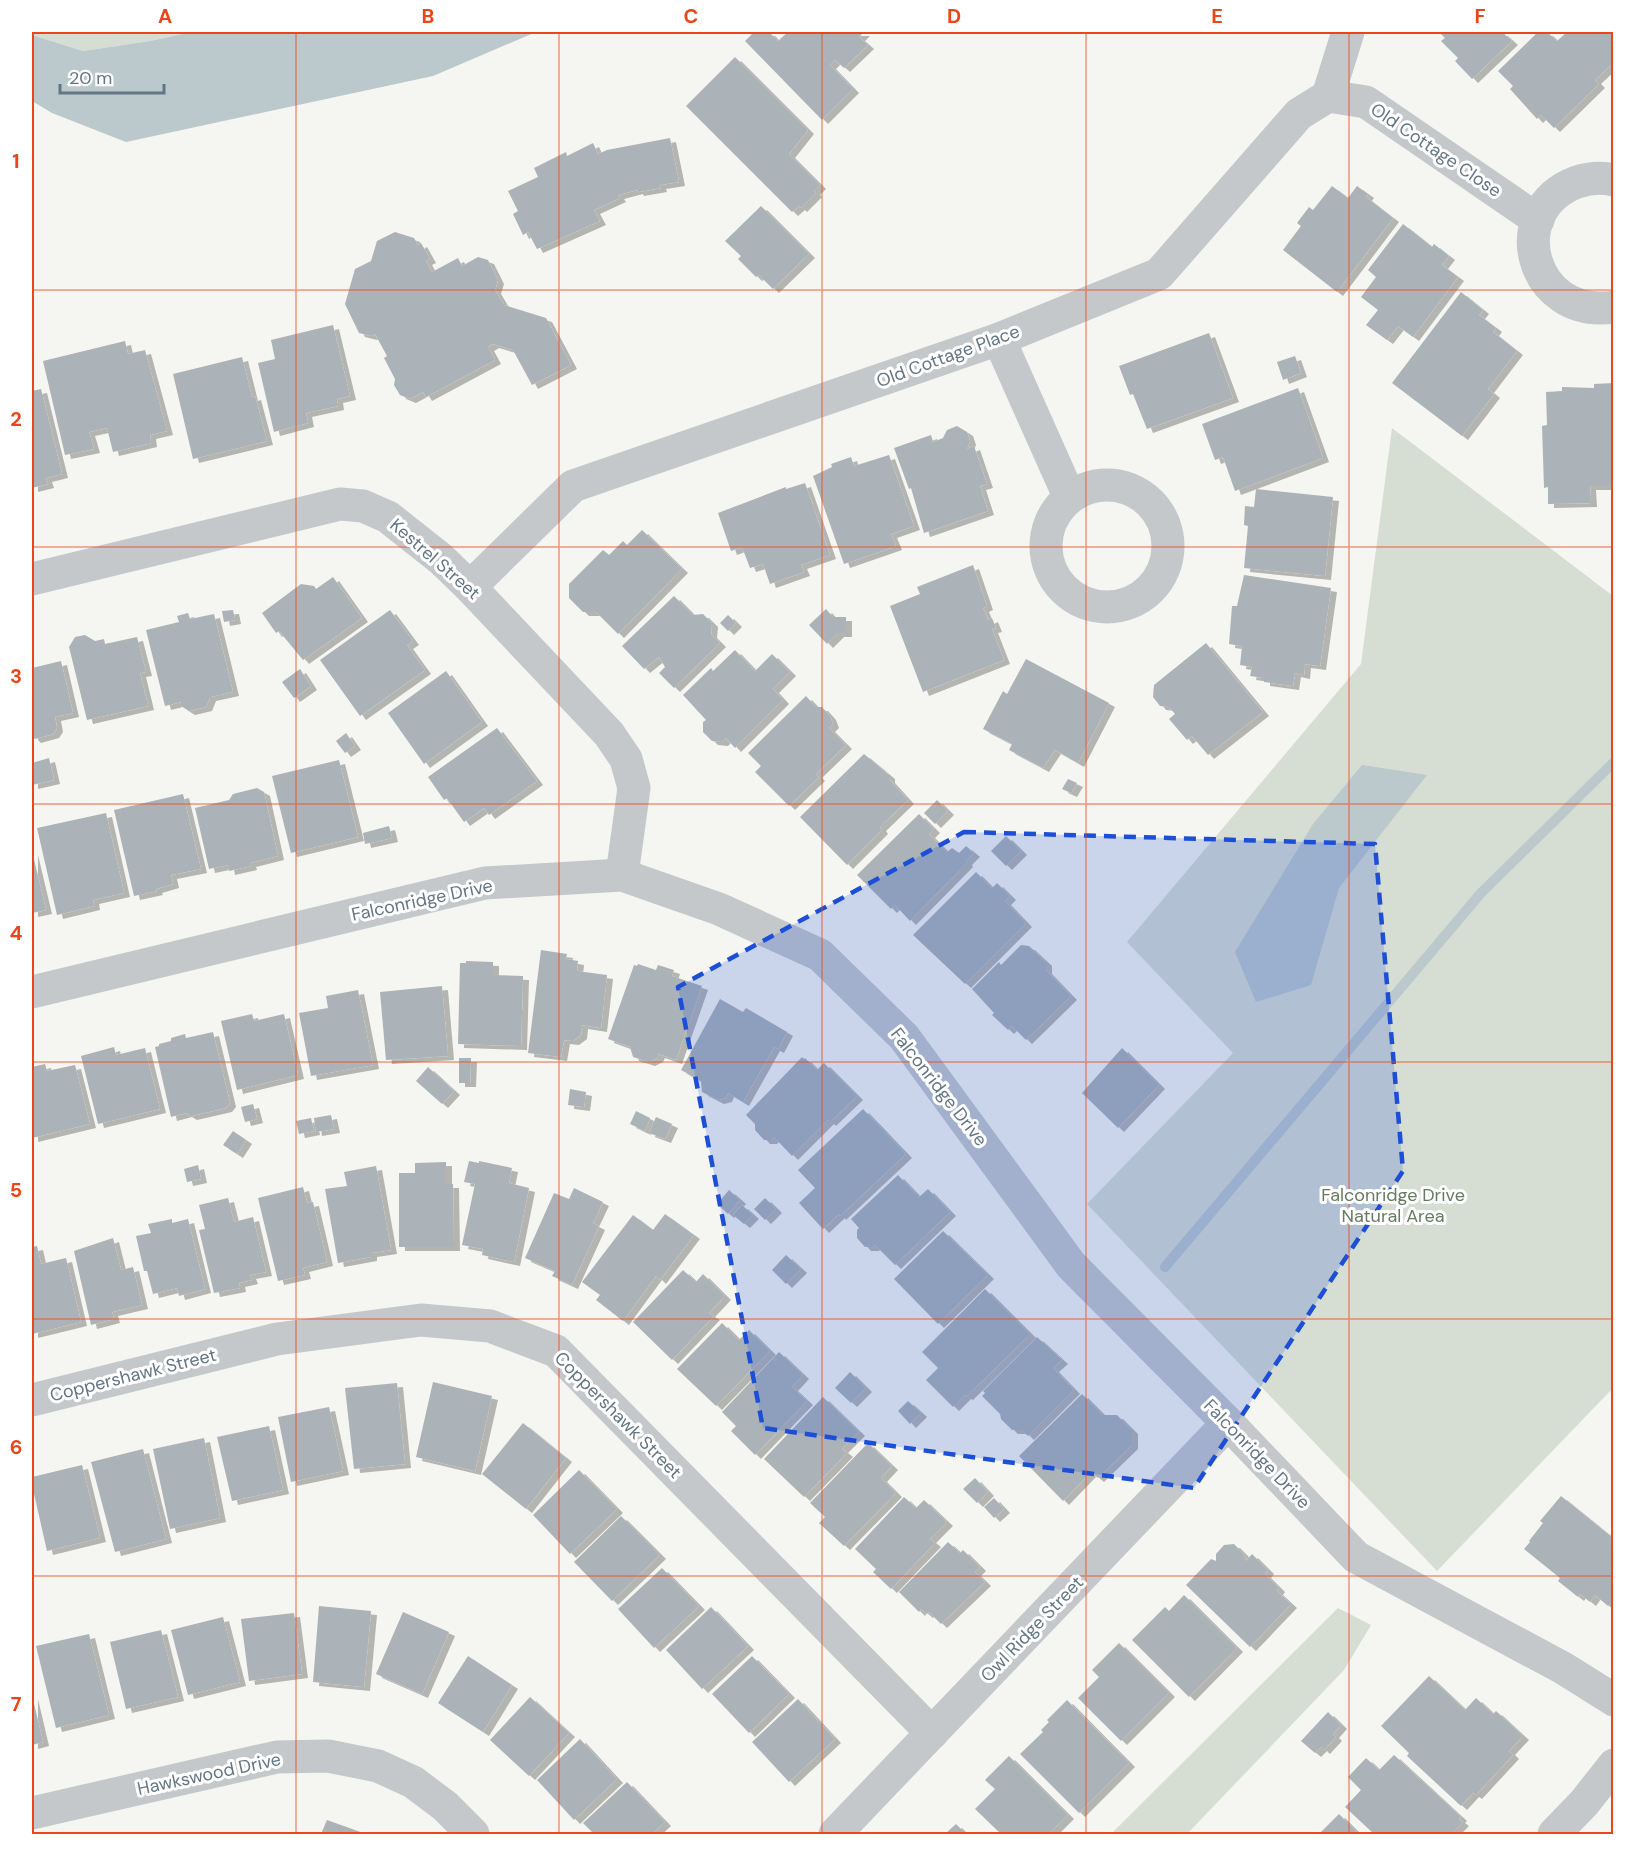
<svg xmlns="http://www.w3.org/2000/svg" width="1645" height="1866" viewBox="0 0 1645 1866" font-family="'DM Sans',sans-serif">
<defs>
<filter id="shadow"><feDropShadow dx="6" dy="4" stdDeviation="0" flood-color="#0004"/></filter>
</defs>
<rect width="100%" height="100%" fill="#f5f5f1"/>
<g fill="#d6ddd2">
<polygon points="32,32 192,32 150,41 83,51 32,35"/>
<polygon points="1392,428 1613,596 1613,1388 1437,1571 1087,1204 1233,1053 1127,942 1361,664"/>
<polygon points="1338,1608 1371,1625 1344,1670 1187,1834 1111,1834"/>
</g>
<g fill="#bbc8cc">
<polygon points="192,32 536,32 433,76 126,142 52,113 32,101 32,35 83,51 150,41"/>
<polygon points="1362,765 1427,775 1339,888 1311,985 1256,1002 1235,952 1313,824"/>
</g>
<g fill="none" stroke-linecap="round" stroke-linejoin="round">
<polyline stroke="#bbc8cc" stroke-width="10" points="1165,1267 1481,893 1614,762"/>
</g>
<g fill="#abb3b8" filter="url(#shadow)">
<polygon points="754,32 769,32 778,41 788,32 864,32 859,37 868,45 844,68 835,60 830,65 853,89 822,120 745,41"/>
<polygon points="1439,32 1502,32 1512,41 1472,79 1455,61 1458,58 1441,41 1445,38"/>
<polygon points="1538,32 1547,32 1557,41 1567,32 1614,32 1614,62 1595,80 1599,84 1554,128 1541,115 1537,119 1510,89 1513,86 1498,71"/>
<polygon points="735,57 808,130 789,154 820,185 814,191 816,193 801,208 799,206 792,212 686,106"/>
<polygon points="670,138 679,182 660,185 661,188 638,192 637,190 618,195 620,198 594,210 600,221 537,249 528,232 523,235 513,214 518,211 508,191 538,177 534,168 566,152 567,156 593,143 598,154 607,150"/>
<polygon points="1332,186 1348,198 1357,186 1368,194 1366,197 1393,218 1337,292 1283,250 1301,226 1297,223 1309,207 1313,210"/>
<polygon points="761,206 809,254 773,289 759,275 756,277 738,259 741,256 725,241"/>
<polygon points="1403,224 1432,247 1434,244 1449,256 1442,265 1458,277 1413,337 1398,326 1387,340 1366,325 1378,310 1361,297 1376,277 1368,270"/>
<polygon points="395,232 414,238 418,245 421,243 430,259 426,261 432,272 458,258 462,266 478,257 488,260 498,280 495,290 504,305 546,318 571,365 532,385 513,350 493,344 488,347 495,360 426,397 423,392 410,399 400,395 394,385 395,379 384,358 387,356 375,334 371,336 359,333 345,304 355,269 371,261 377,241"/>
<polygon points="1461,292 1483,310 1479,315 1496,328 1493,332 1517,351 1488,389 1494,394 1462,436 1392,383"/>
<polygon points="333,325 350,396 337,399 338,406 306,413 308,423 274,432 258,363 275,359 271,340"/>
<polygon points="1209,333 1233,398 1147,429 1133,394 1130,395 1119,366"/>
<polygon points="125,341 128,354 145,350 167,431 150,435 151,443 113,452 107,428 89,432 94,449 65,455 43,361"/>
<polygon points="1295,356 1301,373 1283,380 1277,362"/>
<polygon points="242,357 252,397 255,396 267,441 193,459 173,374"/>
<polygon points="1614,383 1614,486 1590,486 1591,503 1548,504 1548,487 1544,488 1542,426 1547,425 1546,392 1562,391 1562,387 1594,388 1594,384"/>
<polygon points="1298,388 1323,458 1235,491 1223,457 1215,460 1202,424"/>
<polygon points="41,389 62,474 46,478 48,484 32,488 32,391"/>
<polygon points="957,426 967,432 970,441 967,449 974,446 987,484 980,486 988,511 924,533 911,488 909,489 894,448 931,435 933,442 943,438 947,430"/>
<polygon points="889,455 914,526 891,534 896,546 844,564 813,476 832,467 831,464 851,457 854,466"/>
<polygon points="805,483 830,555 801,565 804,572 770,584 763,564 750,568 742,547 731,551 718,513 786,487 786,489"/>
<polygon points="1256,489 1333,497 1325,576 1244,568 1248,526 1244,525 1245,506 1254,507"/>
<polygon points="642,530 682,569 618,634 596,612 583,612 569,598 569,584 603,550 609,555 623,541 627,545"/>
<polygon points="973,565 987,606 983,608 988,620 992,618 996,628 992,629 1004,660 923,692 890,606 920,594 917,587"/>
<polygon points="1244,575 1331,588 1320,666 1305,664 1304,675 1295,673 1293,686 1264,682 1264,678 1250,676 1252,667 1240,665 1242,646 1229,644 1232,606 1237,606"/>
<polygon points="333,577 362,618 303,660 279,631 276,633 262,613 301,584 314,586 316,589"/>
<polygon points="674,596 693,615 703,614 712,623 711,634 720,643 674,688 659,673 665,667 659,657 644,669 622,646"/>
<polygon points="826,609 833,617 846,617 846,633 838,633 827,644 809,625"/>
<polygon points="233,610 235,620 224,622 222,611"/>
<polygon points="390,610 413,641 407,645 425,670 360,716 320,660"/>
<polygon points="188,613 190,619 214,614 233,692 210,697 206,707 189,711 181,706 181,702 165,706 146,630 179,622 177,616"/>
<polygon points="728,615 736,623 728,631 720,623"/>
<polygon points="85,635 95,641 104,639 105,644 137,637 146,672 140,673 148,706 87,720 69,647 75,637"/>
<polygon points="1206,643 1263,712 1208,755 1192,736 1187,740 1169,719 1175,714 1169,707 1160,706 1153,697 1154,685"/>
<polygon points="735,650 755,671 772,654 790,672 773,689 783,700 735,748 726,738 722,742 712,741 703,732 703,722 706,720 683,695 711,668 713,671"/>
<polygon points="1026,659 1109,703 1078,763 1055,750 1043,768 1009,750 1012,744 983,729 1003,691 1007,694"/>
<polygon points="61,661 73,713 55,717 57,728 53,734 35,739 32,736 32,668"/>
<polygon points="300,669 311,686 294,698 282,682"/>
<polygon points="446,671 482,722 424,764 388,713"/>
<polygon points="806,696 816,707 822,707 830,716 833,724 829,728 846,745 816,774 819,777 789,806 755,772 761,766 748,753"/>
<polygon points="497,728 537,781 489,815 484,808 464,822 447,798 444,800 428,777"/>
<polygon points="346,733 355,746 345,753 336,741"/>
<polygon points="864,754 889,775 889,779 908,800 880,827 882,830 847,865 800,817"/>
<polygon points="49,758 54,780 32,785 32,763"/>
<polygon points="339,760 358,837 291,853 272,776"/>
<polygon points="1068,779 1077,783 1071,793 1062,789"/>
<polygon points="257,788 264,792 278,856 250,863 251,866 229,871 228,865 209,869 195,808 229,800 233,794"/>
<polygon points="183,794 201,869 171,875 173,884 156,889 157,891 134,896 114,810"/>
<polygon points="937,800 948,811 935,824 924,813"/>
<polygon points="106,813 124,893 93,900 94,906 57,915 37,828"/>
<polygon points="919,814 934,829 929,834 947,852 952,848 959,853 966,846 974,853 966,861 967,863 910,921 895,905 891,909 857,875"/>
<polygon points="389,826 392,838 365,844 363,833"/>
<polygon points="1006,836 1021,851 1006,866 991,851"/>
<polygon points="32,851 46,910 32,913"/>
<polygon points="976,872 992,888 997,883 1010,896 1005,901 1026,923 965,984 913,935"/>
<polygon points="1021,945 1029,946 1046,962 1046,970 1071,996 1026,1040 1012,1026 1008,1030 992,1015 994,1013 972,989 999,962 1001,965"/>
<polygon points="541,950 567,954 566,959 578,961 577,971 607,975 601,1028 582,1025 581,1035 573,1041 564,1040 561,1057 528,1053"/>
<polygon points="466,961 493,962 493,975 523,976 521,1046 458,1044 460,963 466,963"/>
<polygon points="638,964 656,970 658,965 674,970 672,976 702,986 676,1060 659,1054 657,1058 649,1062 633,1057 630,1047 608,1039 634,965 637,966"/>
<polygon points="442,986 448,1056 386,1060 380,992"/>
<polygon points="358,990 373,1065 311,1076 299,1013 328,1008 326,996"/>
<polygon points="720,999 743,1012 746,1008 787,1032 778,1049 774,1047 743,1102 728,1093 726,1098 718,1100 702,1092 701,1081 681,1070"/>
<polygon points="252,1014 254,1021 284,1014 298,1075 237,1090 221,1021"/>
<polygon points="213,1032 230,1103 226,1108 191,1116 186,1113 171,1117 155,1047 159,1046 159,1044 171,1041 171,1038 185,1034 186,1038"/>
<polygon points="114,1047 116,1055 145,1048 160,1109 98,1124 81,1056"/>
<polygon points="1122,1048 1159,1085 1118,1128 1082,1093"/>
<polygon points="802,1057 804,1059 805,1058 817,1070 824,1063 857,1096 830,1122 828,1120 792,1156 774,1137 771,1140 764,1140 755,1130 755,1124 746,1115"/>
<polygon points="459,1058 471,1058 470,1083 459,1083"/>
<polygon points="45,1064 47,1071 75,1065 90,1124 32,1138 32,1075 33,1074 32,1067"/>
<polygon points="428,1067 454,1091 442,1104 416,1081"/>
<polygon points="570,1089 586,1092 584,1107 568,1105"/>
<polygon points="253,1104 257,1119 245,1122 241,1107"/>
<polygon points="863,1109 906,1154 840,1216 839,1214 823,1229 799,1203 815,1188 798,1170"/>
<polygon points="636,1111 650,1118 645,1131 630,1124"/>
<polygon points="331,1115 334,1129 316,1132 314,1118"/>
<polygon points="656,1117 672,1124 665,1139 649,1133"/>
<polygon points="311,1118 314,1131 299,1134 296,1121"/>
<polygon points="233,1131 246,1140 237,1154 223,1145"/>
<polygon points="469,1161 479,1163 479,1161 512,1168 509,1183 529,1188 514,1262 482,1255 483,1249 462,1245 475,1184 464,1182"/>
<polygon points="446,1162 446,1184 453,1184 454,1247 399,1247 399,1173 415,1173 415,1163"/>
<polygon points="198,1165 201,1179 187,1182 184,1169"/>
<polygon points="376,1166 391,1250 371,1253 371,1257 338,1263 325,1189 347,1186 344,1172"/>
<polygon points="898,1175 919,1197 928,1189 950,1212 895,1265 875,1245 873,1247 865,1247 857,1238 857,1230 859,1228 851,1219"/>
<polygon points="303,1187 307,1203 313,1202 327,1262 303,1268 305,1275 278,1281 258,1198"/>
<polygon points="574,1188 603,1202 593,1223 599,1226 572,1285 552,1276 555,1271 525,1258 554,1193 569,1199"/>
<polygon points="729,1190 740,1200 728,1214 717,1204"/>
<polygon points="228,1198 234,1222 253,1217 266,1272 250,1275 252,1280 239,1283 240,1288 214,1293 199,1230 205,1229 199,1205"/>
<polygon points="765,1198 776,1209 765,1220 754,1209"/>
<polygon points="742,1205 753,1215 744,1224 733,1215"/>
<polygon points="665,1214 694,1235 660,1280 656,1276 623,1321 596,1300 600,1295 582,1282 633,1215 653,1230"/>
<polygon points="172,1219 172,1223 188,1219 205,1289 179,1296 177,1288 153,1294 147,1271 144,1271 136,1236 151,1233 148,1224"/>
<polygon points="943,1231 988,1275 938,1324 894,1279"/>
<polygon points="113,1238 121,1270 133,1267 142,1305 112,1312 114,1319 91,1325 74,1251"/>
<polygon points="37,1246 41,1264 66,1258 81,1322 32,1334 32,1247"/>
<polygon points="786,1255 801,1269 786,1284 772,1270"/>
<polygon points="683,1270 696,1282 703,1274 725,1296 709,1313 714,1316 672,1360 633,1322"/>
<polygon points="985,1289 1030,1334 967,1396 965,1395 953,1407 926,1380 938,1368 922,1352"/>
<polygon points="722,1323 739,1340 749,1330 770,1351 716,1406 677,1369"/>
<polygon points="1037,1337 1062,1360 1053,1368 1074,1390 1028,1436 1022,1430 1012,1430 1001,1419 1000,1414 982,1396 985,1393 983,1391"/>
<polygon points="779,1352 803,1375 792,1387 807,1401 755,1455 731,1431 736,1426 722,1412"/>
<polygon points="850,1372 866,1388 851,1403 835,1388"/>
<polygon points="433,1382 492,1396 475,1471 416,1457"/>
<polygon points="397,1383 405,1464 354,1469 345,1388"/>
<polygon points="1082,1394 1103,1415 1117,1415 1132,1430 1132,1445 1098,1478 1091,1472 1063,1501 1019,1456"/>
<polygon points="823,1397 859,1432 842,1449 847,1453 804,1497 764,1459"/>
<polygon points="908,1401 921,1413 910,1424 898,1411"/>
<polygon points="329,1407 343,1471 291,1482 278,1417"/>
<polygon points="523,1423 566,1458 526,1509 482,1474"/>
<polygon points="269,1426 283,1490 232,1501 217,1437"/>
<polygon points="204,1438 220,1518 170,1529 153,1449"/>
<polygon points="868,1443 892,1466 881,1478 896,1493 844,1546 819,1523 825,1517 810,1503"/>
<polygon points="143,1449 166,1539 115,1552 91,1462"/>
<polygon points="82,1465 100,1538 47,1551 32,1485 32,1477"/>
<polygon points="579,1470 617,1509 570,1554 533,1515"/>
<polygon points="975,1478 988,1492 977,1503 963,1489"/>
<polygon points="1561,1496 1614,1539 1614,1600 1608,1606 1595,1595 1590,1602 1580,1594 1578,1597 1558,1581 1560,1578 1524,1549 1530,1542 1529,1541 1543,1523 1540,1521"/>
<polygon points="904,1497 916,1508 924,1500 947,1522 930,1539 935,1543 891,1589 873,1572 876,1569 855,1549"/>
<polygon points="994,1498 1004,1509 994,1518 984,1507"/>
<polygon points="621,1516 660,1555 612,1601 574,1562"/>
<polygon points="948,1542 960,1553 963,1550 980,1567 975,1572 985,1582 941,1624 929,1612 927,1614 921,1609 919,1612 899,1592"/>
<polygon points="1234,1544 1243,1553 1246,1561 1252,1554 1268,1570 1265,1574 1279,1588 1277,1591 1291,1604 1250,1647 1186,1585 1211,1559 1216,1561 1216,1554 1224,1545"/>
<polygon points="662,1568 699,1606 654,1648 618,1609"/>
<polygon points="1184,1595 1237,1648 1189,1697 1132,1640 1165,1607 1169,1611"/>
<polygon points="319,1606 371,1611 364,1687 313,1682"/>
<polygon points="711,1607 748,1646 702,1689 666,1650"/>
<polygon points="403,1612 449,1632 422,1694 376,1674"/>
<polygon points="294,1613 302,1674 249,1681 241,1619"/>
<polygon points="223,1617 240,1682 188,1695 171,1630"/>
<polygon points="161,1630 178,1697 126,1709 110,1642"/>
<polygon points="89,1634 109,1715 56,1728 36,1646"/>
<polygon points="1119,1643 1169,1693 1121,1741 1078,1698 1099,1677 1092,1670"/>
<polygon points="468,1656 512,1685 483,1732 438,1703"/>
<polygon points="752,1656 789,1694 749,1733 712,1694"/>
<polygon points="1429,1676 1465,1710 1476,1698 1493,1714 1496,1711 1523,1736 1509,1751 1513,1755 1476,1795 1473,1793 1461,1806 1407,1756 1409,1753 1381,1726"/>
<polygon points="32,1695 43,1742 32,1745"/>
<polygon points="530,1697 569,1733 529,1776 490,1740"/>
<polygon points="798,1699 835,1739 789,1782 752,1742"/>
<polygon points="1067,1700 1129,1763 1079,1813 1020,1754 1043,1732 1041,1730 1049,1722 1047,1720"/>
<polygon points="1328,1712 1341,1725 1333,1734 1336,1737 1324,1750 1321,1747 1315,1753 1301,1741"/>
<polygon points="580,1739 617,1779 574,1820 537,1780"/>
<polygon points="1394,1755 1461,1817 1459,1819 1463,1822 1451,1834 1374,1834 1345,1807 1361,1790 1348,1777 1366,1758 1379,1770"/>
<polygon points="1009,1756 1068,1815 1049,1834 1001,1834 975,1809 995,1789 985,1780"/>
<polygon points="627,1782 665,1822 652,1834 594,1834 583,1823"/>
<polygon points="1339,1814 1359,1834 1319,1834"/>
<polygon points="327,1820 366,1834 321,1834"/>
<polygon points="956,1824 966,1834 945,1834"/>
</g>
<g fill="none" stroke-linecap="round" stroke-linejoin="round">
<g stroke="#c4c8cb" stroke-width="33">
<polyline points="1328,96 1366,102 1538,220"/>
<path d="M1614 180C1602 177 1589 178 1577 182 1502 210 1530 320 1614 307"/>
<polyline points="999,339 1069,496"/>
<circle cx="1107" cy="546" r="61"/>
<polyline points="32,579 340,504 363,506 388,517 441,559 470,587 609,734 626,759 634,788 622,875"/>
<polyline points="470,587 573,486 999,339 1159,274 1299,114 1328,96 1348,32"/>
<polyline points="32,992 485,883 622,875 719,909 820,955 904,1037 1071,1265 1228,1423 1356,1557 1563,1668 1614,1700"/>
<polyline points="32,1400 277,1339 421,1320 490,1326 556,1351 932,1733"/>
<polyline points="32,1813 277,1757 328,1756 378,1766 413,1782 445,1806 473,1834"/>
<polyline points="835,1834 1228,1423"/>
<polyline points="1554,1834 1584,1803 1614,1765"/>
</g>
</g>
<path fill="#1d4ed8" fill-opacity="0.2" stroke="#1d4ed8" stroke-width="4.5" stroke-dasharray="12 8" stroke-linejoin="round" d="M964 832 1375 844 1403 1171 1194 1488 763 1428 678 987Z"/>
<path fill="none" stroke="#ee4518" stroke-width="1.5" stroke-opacity="0.55" d="M296 32V1834M559 32V1834M822 32V1834M1086 32V1834M1349 32V1834M32 290H1614M32 547H1614M32 804H1614M32 1062H1614M32 1319H1614M32 1576H1614"/>
<g text-anchor="middle" dominant-baseline="central" stroke-width="6" stroke-linejoin="round" paint-order="stroke">
<g font-size="18" fill="#627684" stroke="#fff">
<text transform="translate(1436 150) rotate(34)">Old Cottage Close</text>
<text transform="translate(948 356) rotate(-20)">Old Cottage Place</text>
<text transform="translate(435 559) rotate(41)">Kestrel Street</text>
<text transform="translate(422 900) rotate(-12)">Falconridge Drive</text>
<text transform="translate(939 1087) rotate(52)">Falconridge Drive</text>
<text transform="translate(133 1375) rotate(-14)">Coppershawk Street</text>
<text transform="translate(618 1415) rotate(45)">Coppershawk Street</text>
<text transform="translate(1257 1454) rotate(46)">Falconridge Drive</text>
<text transform="translate(1032 1629) rotate(-46)">Owl Ridge Street</text>
<text transform="translate(209 1774) rotate(-12)">Hawkswood Drive</text>
</g>
<g font-size="18" fill="#677b61" stroke="#fff">
<text x="1393" y="1195">Falconridge Drive<tspan x="1393" dy="21">Natural Area</tspan></text>
</g>
</g>
<rect width="1645" height="1866" fill="none" stroke="#ffffff" stroke-width="66"/>
<path d="M60 84v9h104v-9" fill="none" stroke="#627684" stroke-width="3"/>
<text x="69" y="84" font-size="18" fill="#627684" stroke="#ffffff" stroke-width="4.5" paint-order="stroke">20 m</text>
<rect x="33" y="33" width="1579" height="1800" fill="none" stroke="#ee4518" stroke-width="2"/>
<g font-size="20" text-anchor="middle" font-weight="bold" fill="#ee4518">
<text x="165" y="23">A</text>
<text x="428" y="23">B</text>
<text x="691" y="23">C</text>
<text x="954" y="23">D</text>
<text x="1217" y="23">E</text>
<text x="1480" y="23">F</text>
<text x="16" y="168">1</text>
<text x="16" y="426">2</text>
<text x="16" y="683">3</text>
<text x="16" y="940">4</text>
<text x="16" y="1197">5</text>
<text x="16" y="1454">6</text>
<text x="16" y="1711">7</text>
</g>
</svg>
